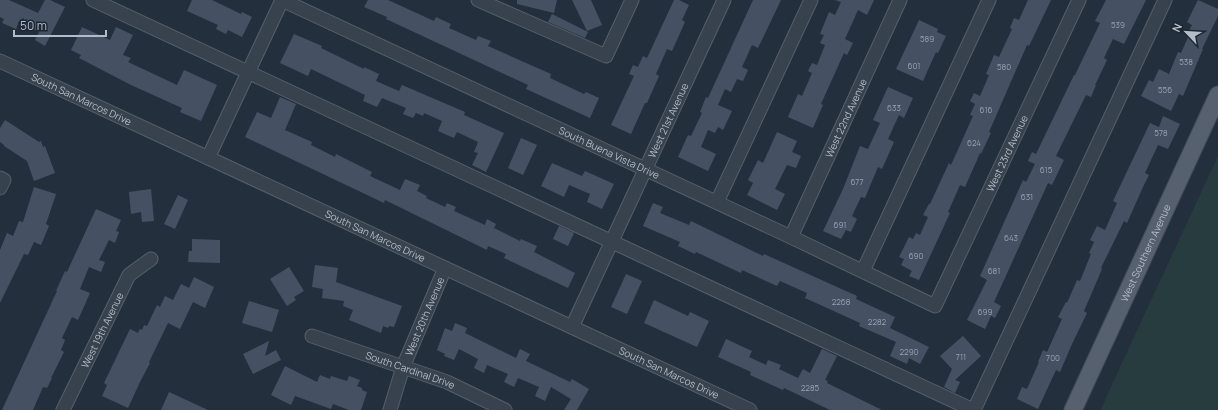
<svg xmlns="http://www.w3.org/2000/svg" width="1218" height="410" viewBox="0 0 1218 410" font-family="Manrope,sans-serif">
<rect width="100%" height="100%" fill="#242f3e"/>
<polygon fill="#263c3f" points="1218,156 1218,410 1101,410 1109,391"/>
<g fill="#455162">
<polygon points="0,0 9,0 38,13 45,0 50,0 65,7 45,46 35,40 39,32 19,21 16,29 2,23 4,19 0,17"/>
<polygon points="192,0 212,0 241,14 242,12 252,17 242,37 228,30 226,34 216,29 218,25 187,11"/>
<polygon points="368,0 388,0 434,21 436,17 451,24 449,28 476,40 478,36 491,41 488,46 551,74 550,78 584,94 586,92 599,98 590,118 526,89 528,85 386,19 387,17 364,7"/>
<polygon points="517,0 557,0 554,13 517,4"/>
<polygon points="572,0 591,0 602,25 587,31"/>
<polygon points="674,0 679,0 689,5 682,20 685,22 672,51 667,49 656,74 659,76 647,103 645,103 631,134 611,125 634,76 629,74 633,65 638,67 643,56 647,58"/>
<polygon points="753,0 781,0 758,48 752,45 742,67 748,70 743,81 737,79 731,92 725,89 718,105 732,111 723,130 718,127 715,133 708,130 701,147 716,154 708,171 678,157 688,135 691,136 702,113 700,112 706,97 708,98"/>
<polygon points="835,0 874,0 867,15 858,10 845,39 853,43 847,55 844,53 821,104 823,105 813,128 788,117 798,94 802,96 812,73 808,71 812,63 817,65 825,45 820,43 824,35 820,34 829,12 835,15 841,2"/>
<polygon points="1028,0 1051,0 1029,46 1027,45 989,132 991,133 981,154 980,153 977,160 965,187 960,185 948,212 950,213 919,280 909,276 912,271 901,265 904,259 899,257 909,237 913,239 916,233 920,235 928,217 923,215 929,204 930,204 949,163 951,165 973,116 970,115 975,104 970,101 974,93 980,96 989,75 986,74 994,55 999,57 1012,29 1010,28 1014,18 1019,20"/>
<polygon points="1106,0 1146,0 1124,44 1113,39 1104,58 1107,60 1095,85 1096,85 1091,97 1086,95 1056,156 1064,160 1052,185 1048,183 994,302 1001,306 995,318 991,316 985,329 967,320 987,280 980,276 1023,180 1026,182 1035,164 1028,161 1032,152 1036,154 1074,75 1075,75 1100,23 1095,21"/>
<polygon points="1198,0 1218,9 1218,16 1202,49 1203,49 1183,96 1179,94 1171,111 1141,96 1149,80 1153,82 1159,69 1169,74 1178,52 1181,53 1189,35 1187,34 1192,25 1187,22"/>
<polygon points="552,14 588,32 585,38 548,22"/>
<polygon points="919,20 938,29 937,32 946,36 938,53 936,52 923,81 896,69"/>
<polygon points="82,27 110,40 116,27 133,35 123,55 131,58 128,62 177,85 184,70 217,85 201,121 180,112 182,108 131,85 79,58 81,55 71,50"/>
<polygon points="294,34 322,46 321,48 364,69 364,67 379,74 376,81 399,91 402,85 465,112 464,115 504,133 486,172 472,165 478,153 474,152 478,142 457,132 454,138 438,131 442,121 424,113 423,116 416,113 413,118 403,114 406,108 382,98 377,107 363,101 365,95 311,69 308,76 280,63"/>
<polygon points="888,87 913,98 904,118 899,115 888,139 894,142 882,169 878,167 865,198 861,197 852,216 857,219 851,232 846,230 841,239 823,231 843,189 860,146 868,149 880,123 873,120"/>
<polygon points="280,97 296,104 285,130 312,142 311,145 335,157 336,154 372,172 370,176 400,190 405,179 420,185 417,191 427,196 426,198 445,207 447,203 456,207 454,211 485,225 487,219 496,224 494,228 520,241 521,239 537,246 534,252 575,273 568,288 504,258 506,254 488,246 487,250 385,200 384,203 245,137 257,112 271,118"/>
<polygon points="1163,116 1180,124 1168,149 1158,145 1145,173 1149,175 1143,187 1127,223 1124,221 1101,268 1102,269 1084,311 1087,313 1072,344 1060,372 1056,370 1038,409 1017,399 1022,387 1027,389 1039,362 1038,362 1043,350 1047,352 1062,319 1058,317 1066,302 1067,303 1077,280 1080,281 1091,254 1089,253 1094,242 1090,240 1097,226 1105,230 1117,203 1113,201 1150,123 1159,127"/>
<polygon points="5,120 39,142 41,141 43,147 45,146 55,173 34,181 27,161 4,146 4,145 0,142 0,128"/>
<polygon points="777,132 797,141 792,152 801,156 796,168 787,165 775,189 785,194 777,210 747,195 753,183 748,180 758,160 763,163"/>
<polygon points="521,138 537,145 523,175 508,168"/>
<polygon points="552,163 582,176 585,171 614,184 602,209 587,202 590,194 569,185 564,197 541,186"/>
<polygon points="34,187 56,194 46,224 49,226 41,245 34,242 28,255 24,254 0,303 0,250 7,233 13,236 19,221 23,222"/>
<polygon points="151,189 154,221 142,222 141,212 131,214 129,192"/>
<polygon points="178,195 188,200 175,229 164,224"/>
<polygon points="653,203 663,207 660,213 689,225 691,221 763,256 764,254 857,296 856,299 895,317 890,328 929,347 920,364 909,358 907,364 890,356 896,342 859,326 860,323 805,298 807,293 780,281 777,286 742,270 741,273 696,252 695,254 678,246 680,242 643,226"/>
<polygon points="96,209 121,220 116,231 119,232 115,243 109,240 99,260 105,262 101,272 89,267 80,289 90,293 78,320 72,317 62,338 65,340 61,350 64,352 51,378 52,378 47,388 43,387 33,410 2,410 57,291 56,291 65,271 67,272"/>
<polygon points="559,226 574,233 568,246 553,239"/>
<polygon points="192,239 220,240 220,263 188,262 189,251 192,251"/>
<polygon points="315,265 338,268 336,282 402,306 394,327 389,326 388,328 383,326 381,333 349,320 353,310 343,306 344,301 322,298 323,289 312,287"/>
<polygon points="289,267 304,291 294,297 296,300 287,306 270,279"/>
<polygon points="626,274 642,281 627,314 611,307"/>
<polygon points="194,277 214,287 205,308 193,302 180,329 168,323 149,362 150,363 140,382 128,408 102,396 107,385 104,383 130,329 138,333 140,329 142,330 144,325 147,326 157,305 160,307 165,296 173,300 181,284 189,288"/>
<polygon points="654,300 688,316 690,312 709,321 697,347 644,323"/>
<polygon points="249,301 279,310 272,332 242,323"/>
<polygon points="455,323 467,328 465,333 516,358 520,349 530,354 526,361 570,382 572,379 589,389 577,410 564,410 571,399 551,387 545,401 535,396 539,387 518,378 514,387 504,382 508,374 487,365 484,373 474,368 478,359 459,349 454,360 444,356 445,354 437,350 445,328 452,331"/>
<polygon points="963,336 981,356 955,380 960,382 955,393 944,387 952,369 940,356"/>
<polygon points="726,339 752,351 749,357 766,365 768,360 781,365 779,369 798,378 803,369 810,373 822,349 837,356 825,380 828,381 827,383 882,410 830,410 784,388 783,390 750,375 751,372 718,357"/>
<polygon points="269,341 265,356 276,350 281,360 253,374 243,354"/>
<polygon points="285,366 317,382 320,375 330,379 331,376 347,381 349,376 360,380 357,386 362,388 362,390 367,392 361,410 349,410 333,404 331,409 295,396 291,405 271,395"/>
<polygon points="169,392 208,410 161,410"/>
</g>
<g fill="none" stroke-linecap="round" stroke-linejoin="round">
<defs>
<g id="minor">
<polyline points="93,0 973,410"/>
<path id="s1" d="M282 0 791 237 935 306 1079 0"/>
<polyline points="478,0 606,56 632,0"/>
<path id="s2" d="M0 61 750 410"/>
<polyline points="208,158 282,0"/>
<polyline points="0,178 4,180 0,188"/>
<polyline points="717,202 811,0"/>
<path id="s3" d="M791 237 900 0"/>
<polyline points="863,271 989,0"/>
<path id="s4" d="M572 327 724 0"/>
<path id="s5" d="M312 336 447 382 505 410"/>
<path id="s6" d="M63 410 129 275 151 259"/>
<path id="s7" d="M390 410 403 367 445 268"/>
<polyline points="974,410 1165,0"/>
</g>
<g id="major">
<path id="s8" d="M1073 410 1218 95"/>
</g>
</defs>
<use href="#minor" stroke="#565f6c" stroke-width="15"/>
<use href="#major" stroke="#414a57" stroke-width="19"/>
<use href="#minor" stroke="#38414e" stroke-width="13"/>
<use href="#major" stroke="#56606e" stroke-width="17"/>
</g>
<g text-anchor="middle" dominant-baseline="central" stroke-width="3.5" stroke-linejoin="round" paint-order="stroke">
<g font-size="8" fill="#98a1af">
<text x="1118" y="24">539</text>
<text x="927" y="38">589</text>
<text x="1186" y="61">538</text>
<text x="914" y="65">601</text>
<text x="1004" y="66">580</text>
<text x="1165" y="89">556</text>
<text x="894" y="107">633</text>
<text x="986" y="109">616</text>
<text x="1161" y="132">578</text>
<text x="974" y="142">624</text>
<text x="1046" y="169">615</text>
<text x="857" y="181">677</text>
<text x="1027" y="196">631</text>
<text x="840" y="224">691</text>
<text x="1011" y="237">643</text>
<text x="916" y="255">690</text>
<text x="994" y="270">681</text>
<text x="841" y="301">2268</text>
<text x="985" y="311">699</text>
<text x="877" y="321">2282</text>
<text x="909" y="351">2290</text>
<text x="961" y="356">711</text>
<text x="1053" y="357">700</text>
<text x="810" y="387">2285</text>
</g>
<g font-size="10" fill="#b4bcc9" stroke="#1d2633">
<text stroke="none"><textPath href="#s2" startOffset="90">South San Marcos Drive</textPath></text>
<text stroke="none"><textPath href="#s3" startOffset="131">West 22nd Avenue</textPath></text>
<text stroke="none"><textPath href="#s4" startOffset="228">West 21st Avenue</textPath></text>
<text stroke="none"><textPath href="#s1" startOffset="361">South Buena Vista Drive</textPath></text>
<text stroke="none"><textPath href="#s1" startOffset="890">West 23rd Avenue</textPath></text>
<text stroke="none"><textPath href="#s2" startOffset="414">South San Marcos Drive</textPath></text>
<text stroke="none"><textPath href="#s8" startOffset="173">West Southern Avenue</textPath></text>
<text stroke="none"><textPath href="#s7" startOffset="100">West 20th Avenue</textPath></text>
<text stroke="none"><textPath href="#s6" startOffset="89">West 19th Avenue</textPath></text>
<text stroke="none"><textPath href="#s5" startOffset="104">South Cardinal Drive</textPath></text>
<text stroke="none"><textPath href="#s2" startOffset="738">South San Marcos Drive</textPath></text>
</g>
</g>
<g transform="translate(1186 32) rotate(295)" stroke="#1d2633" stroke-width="3" paint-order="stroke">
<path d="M0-3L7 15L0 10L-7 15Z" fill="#b4bcc9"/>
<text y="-6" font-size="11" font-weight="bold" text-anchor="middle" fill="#b4bcc9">N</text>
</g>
<path d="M14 30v6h92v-6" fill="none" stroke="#b4bcc9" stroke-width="2"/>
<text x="20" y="30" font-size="12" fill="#b4bcc9" stroke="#1d2633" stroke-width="3" paint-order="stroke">50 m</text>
</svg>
